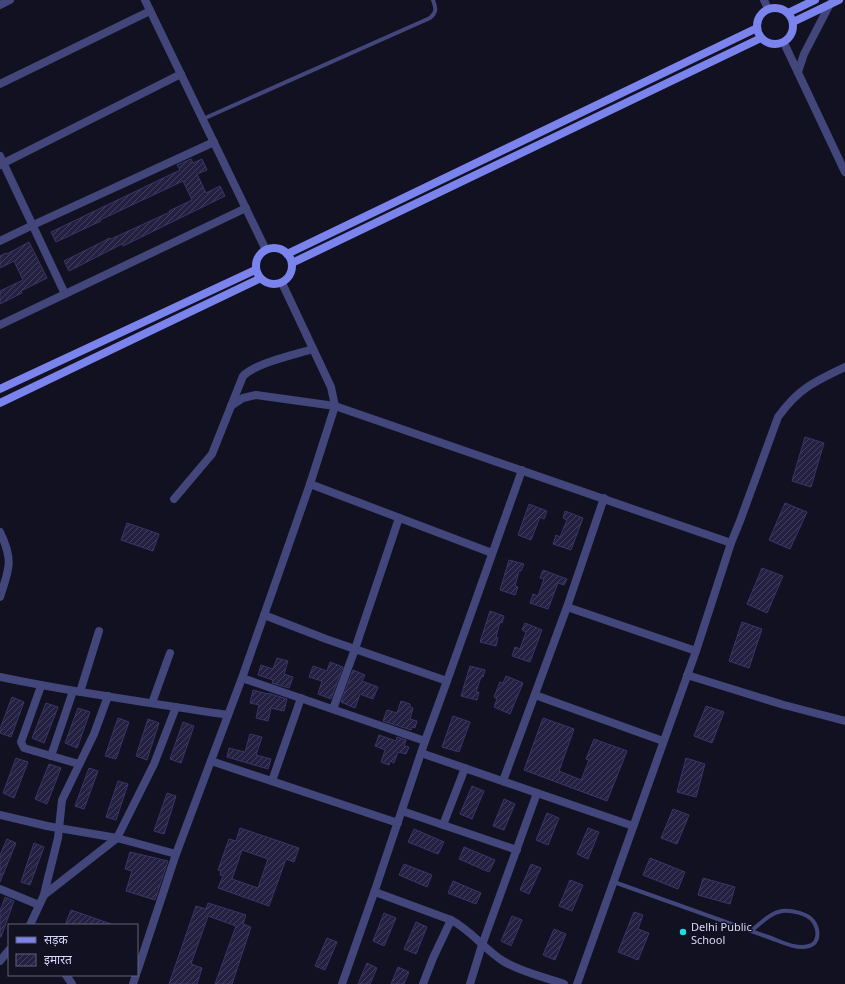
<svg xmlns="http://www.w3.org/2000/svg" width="845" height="984" viewBox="0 0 845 984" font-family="'Noto Sans','Noto Sans Devanagari',sans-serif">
<defs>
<pattern id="building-hatch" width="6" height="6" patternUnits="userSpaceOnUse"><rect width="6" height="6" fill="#232041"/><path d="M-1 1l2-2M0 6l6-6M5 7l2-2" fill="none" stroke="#42405d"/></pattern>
</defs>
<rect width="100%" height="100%" fill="#121122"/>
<g fill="url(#building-hatch)" stroke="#3a356a" fill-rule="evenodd">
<polygon points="191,159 193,163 202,159 207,170 197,174 206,193 220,186 225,196 123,246 122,244 69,271 64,261 110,238 111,239 170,212 169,211 192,200 183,181 100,220 101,221 56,242 51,232 180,170 177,165"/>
<polygon points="29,242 47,278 21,291 22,293 0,304 0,291 23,280 14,261 0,268 0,256 6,253 7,254"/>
<polygon points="805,437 824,443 811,487 792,481"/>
<polygon points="785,503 807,512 790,549 769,540"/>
<polygon points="529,504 547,511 544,519 540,517 531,540 518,535"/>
<polygon points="565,511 583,518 571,550 553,544 556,535 560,537 567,520 563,518"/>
<polygon points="127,523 159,534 153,551 121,540"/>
<polygon points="509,560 524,564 521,571 519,571 515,586 518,587 515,595 500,590"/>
<polygon points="762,568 783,576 767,613 747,604"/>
<polygon points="543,570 567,579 564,585 558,583 548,609 530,603 533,594 538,596 544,579 540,578"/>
<polygon points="490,611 504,616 502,623 500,622 496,637 498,638 496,646 480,642"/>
<polygon points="742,622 762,629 749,668 729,661"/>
<polygon points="525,623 542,630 530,662 512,656 515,647 520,649 526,632 522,630"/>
<polygon points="277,658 288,661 284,674 293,677 289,688 272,683 273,680 258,675 261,665 273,669"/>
<polygon points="330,662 343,667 331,699 318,694 322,681 309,677 313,666 327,671"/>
<polygon points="470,666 485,670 483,677 481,677 476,692 479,692 477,700 461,696"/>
<polygon points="353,670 365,675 362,681 378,687 373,699 360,694 355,708 341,702"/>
<polygon points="506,676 523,683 510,714 494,707 497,699 494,697 500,682 503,683"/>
<polygon points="253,690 268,694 268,693 287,699 284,711 271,708 268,721 256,718 259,705 250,703"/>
<polygon points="12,697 24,702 11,737 0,733 0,729"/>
<polygon points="401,701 410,704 410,707 413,708 410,719 417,721 415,728 412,727 411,730 383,721 387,710 397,713"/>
<polygon points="46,703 58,707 44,743 32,738"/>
<polygon points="706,706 724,712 712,743 694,736"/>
<polygon points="78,708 90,712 77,748 65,743"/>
<polygon points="453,716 470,722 459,752 442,747"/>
<polygon points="118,718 129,722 116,759 105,756"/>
<polygon points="543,718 574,729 559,771 581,780 589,760 586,759 594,739 627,751 607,801 524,770"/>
<polygon points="148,719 159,723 147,760 136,756"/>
<polygon points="183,722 194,726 181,763 170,759"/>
<polygon points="250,734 262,737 256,755 271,759 268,769 227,757 229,748 245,752"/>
<polygon points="379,735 396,741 397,737 406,740 404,746 409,747 406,754 398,752 394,763 390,761 389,765 381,762 385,750 375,746"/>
<polygon points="16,758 28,762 14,798 3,793"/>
<polygon points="686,758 705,764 696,797 677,792"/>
<polygon points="49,764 61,768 47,804 35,799"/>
<polygon points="89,768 98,771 84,809 75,806"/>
<polygon points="118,781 128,784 116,820 106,817"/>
<polygon points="472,786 484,791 472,819 460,814"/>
<polygon points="167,793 176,796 164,834 154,831"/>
<polygon points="504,799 515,804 504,830 493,826"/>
<polygon points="673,809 689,815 677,844 661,838"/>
<polygon points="547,813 559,818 548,845 536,840"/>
<path d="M240 828 299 848 294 862 286 859 269 906 218 888 223 876 220 875 221 871 218 870 229 839 236 841ZM242 850 268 859 258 888 232 879Z"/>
<polygon points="588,828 599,832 588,859 577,854"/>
<polygon points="414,829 444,842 438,854 408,842"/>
<polygon points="7,839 16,843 0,882 0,855"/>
<polygon points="34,843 44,847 30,885 21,882"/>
<polygon points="464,847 495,860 489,872 459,859"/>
<polygon points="130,852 168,861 155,900 126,891 132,871 125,869"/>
<polygon points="650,858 685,872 678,889 643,875"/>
<polygon points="404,864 432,875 427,887 399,875"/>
<polygon points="531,864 541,868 529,894 520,890"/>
<polygon points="703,878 735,887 730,904 698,895"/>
<polygon points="570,880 583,885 572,911 559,906"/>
<polygon points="453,881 481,893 476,904 448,893"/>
<polygon points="5,897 14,901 1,937 0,937 0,911"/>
<polygon points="208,903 246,915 243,924 251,927 232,984 215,984 236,926 208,916 191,964 202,968 197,984 169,984 196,906 206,909"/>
<polygon points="71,910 111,924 111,925 65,925"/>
<polygon points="634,912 643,915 638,929 649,933 638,960 618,952"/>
<polygon points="384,913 396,918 384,946 373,941"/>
<polygon points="512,916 522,920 511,946 501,941"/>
<polygon points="416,922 427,927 416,954 404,949"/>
<polygon points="554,929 566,934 555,960 543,955"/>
<polygon points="327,938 337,942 325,970 315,966"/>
<polygon points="367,963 377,968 370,984 358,984"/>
<polygon points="398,967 409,972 404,984 391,984"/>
</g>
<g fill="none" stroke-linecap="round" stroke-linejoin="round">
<g stroke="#42467b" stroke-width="4">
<path d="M203 119 430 18C437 12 436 8 433 0"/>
<path d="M614 882 768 937C780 941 796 950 809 946 820 943 819 929 813 921 807 913 791 910 782 911 770 913 760 924 751 931"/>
</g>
<g stroke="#42467b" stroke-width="8">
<polyline points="145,0 266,250"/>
<polyline points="0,5 10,0"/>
<polyline points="784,43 845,172"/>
<polyline points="798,72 804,54 830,4"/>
<polyline points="0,84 150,11"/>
<polyline points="0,156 65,294"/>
<polyline points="0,165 181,74"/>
<polyline points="0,241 33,225 214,142"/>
<polyline points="0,325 246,208"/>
<polyline points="231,406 243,398 256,395 335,406 731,543"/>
<polyline points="310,484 492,553"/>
<path d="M174 499 212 454 243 376C256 363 294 355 313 349"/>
<path d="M0 532C14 561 9 569 0 597"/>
<polyline points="567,607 696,651"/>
<polyline points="264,615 326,639 447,681 425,741"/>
<polyline points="687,675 784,705 845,721"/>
<path d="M0 677C75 693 151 703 228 715"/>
<polyline points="242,678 425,741 375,890 342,984"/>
<polyline points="447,681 522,470"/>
<polyline points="41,686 21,742 24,748 79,764"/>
<polyline points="80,692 99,631"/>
<polyline points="535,695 663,741"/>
<polyline points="152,703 170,653"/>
<polyline points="333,709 355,649 399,518"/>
<polyline points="421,753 633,826"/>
<polyline points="51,756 73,691"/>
<polyline points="211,761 398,823"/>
<polyline points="272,781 301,698"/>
<polyline points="503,781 567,607 604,498"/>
<polyline points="402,811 517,850"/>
<polyline points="0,815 47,826 117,838 176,854"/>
<polyline points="443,825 465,768"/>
<polyline points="0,889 39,905"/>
<polyline points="375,892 451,920"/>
<polyline points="44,895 117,838 154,764 176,707"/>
<polyline points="30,925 44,895 47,882 58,838 62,800 94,734 108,696"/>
<polyline points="0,961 9,950"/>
<polyline points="137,972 176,854 242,678 310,484 335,406 331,387 282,283"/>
<polyline points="66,975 72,984"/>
<polyline points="133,984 136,975"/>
<path d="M423 984 433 958 451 920C471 930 484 949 503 961 521 972 544 977 564 984"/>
<polyline points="470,984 482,945 537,793"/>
<path d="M577 984 696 651 731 543 740 521 778 417C798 389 815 381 845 367"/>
</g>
<polyline stroke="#42467b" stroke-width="8" points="764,0 768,9"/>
<g stroke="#7b83ed" stroke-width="8">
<circle cx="775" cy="26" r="18"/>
<polyline points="788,13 815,0"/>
<polyline points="793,22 839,0"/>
<circle cx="274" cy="266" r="18"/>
<polyline points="287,254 757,28"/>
<polyline points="292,263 761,38"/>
<polyline points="0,389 255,270"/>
<polyline points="0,403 259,279"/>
</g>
</g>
<circle fill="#1edfdf" stroke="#121122" stroke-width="1.5" cx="683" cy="932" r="4"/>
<g text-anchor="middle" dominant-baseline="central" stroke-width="3" stroke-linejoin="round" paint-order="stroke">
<g font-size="11" fill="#d8d8fa" stroke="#121122" text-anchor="start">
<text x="691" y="926">Delhi Public<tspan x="691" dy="13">School</tspan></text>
</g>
</g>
<rect x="8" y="924" width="130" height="52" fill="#121122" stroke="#616178"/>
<rect x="16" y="937" width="20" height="6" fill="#7b83ed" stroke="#616178"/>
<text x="44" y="944" font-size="12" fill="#d8d8fa">सड़क</text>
<rect x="16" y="954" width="20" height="12" fill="url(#building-hatch)" stroke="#616178"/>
<text x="44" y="964" font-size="12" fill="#d8d8fa">इमारत</text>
</svg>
